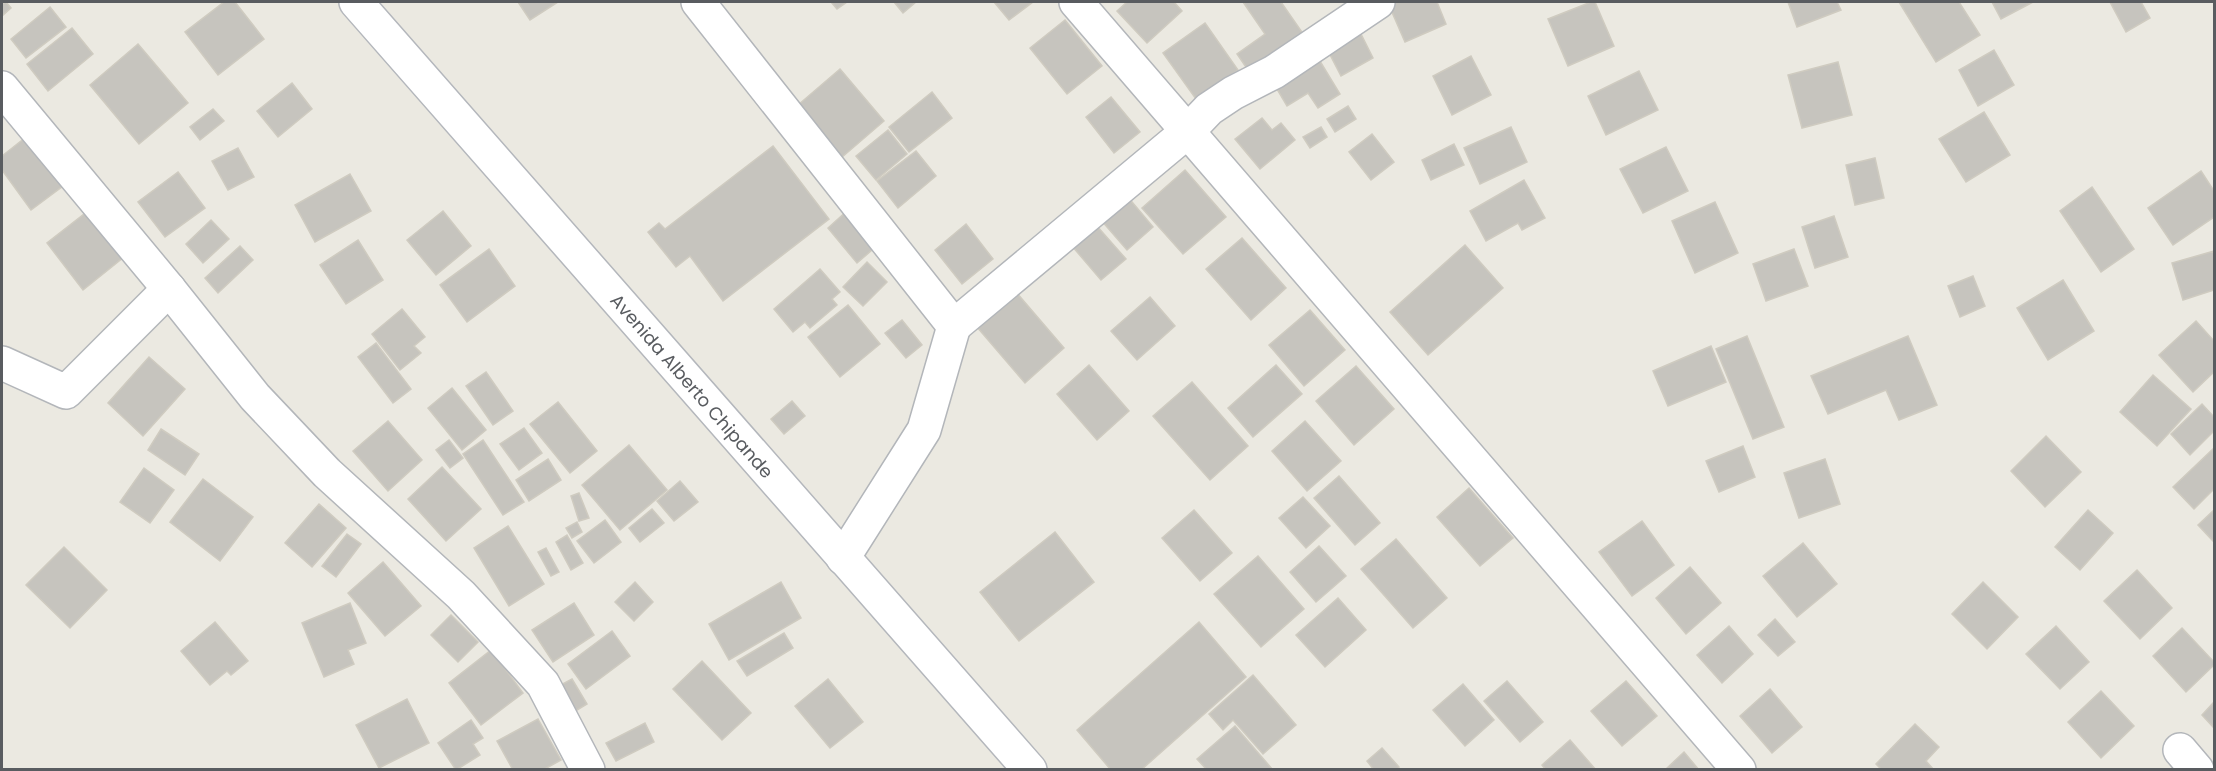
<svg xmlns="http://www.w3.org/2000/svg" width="2216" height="771" viewBox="0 0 2216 771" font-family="Poppins,sans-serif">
<rect width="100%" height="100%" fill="#ebe9e1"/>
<g fill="#c6c4be" stroke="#cfcbc0" stroke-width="1.5">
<polygon points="6,2 11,8 2,16 2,4"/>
<polygon points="224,2 235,2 264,39 218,75 185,32"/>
<polygon points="518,2 558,2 530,20"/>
<polygon points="831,2 847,2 837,9"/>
<polygon points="894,2 916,2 903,13"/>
<polygon points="994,2 1033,2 1009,20"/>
<polygon points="1127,2 1174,2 1182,11 1147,43 1117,11"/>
<polygon points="1243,2 1281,2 1304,35 1250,73 1237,54 1265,34"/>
<polygon points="1392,2 1437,2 1446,24 1405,42 1388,3"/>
<polygon points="1591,2 1595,2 1614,46 1568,66 1548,19"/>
<polygon points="1788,2 1837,2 1841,10 1797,27"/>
<polygon points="1899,2 1959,2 1980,35 1936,62"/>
<polygon points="1992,2 2033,2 2001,19"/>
<polygon points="2110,2 2141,2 2150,18 2126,32"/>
<polygon points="50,7 66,27 26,58 11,39"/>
<polygon points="1065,20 1102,66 1067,94 1030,48"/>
<polygon points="1205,23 1238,70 1196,99 1163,53"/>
<polygon points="1357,26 1373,58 1341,76 1324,43"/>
<polygon points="72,28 93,54 48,91 27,64"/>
<polygon points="138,44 188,103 139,144 90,85"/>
<polygon points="1994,50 2014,85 1978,106 1959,70"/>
<polygon points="1315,53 1340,94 1318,108 1308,93 1287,106 1271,79"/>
<polygon points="1471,56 1491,95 1452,115 1433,76"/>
<polygon points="1838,62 1852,115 1802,128 1788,75"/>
<polygon points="840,69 884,121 841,158 798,105"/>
<polygon points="1639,71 1658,110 1606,135 1588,96"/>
<polygon points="292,83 312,109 278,137 257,111"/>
<polygon points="932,92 952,118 909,152 889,127"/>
<polygon points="1111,97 1140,132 1114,153 1086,117"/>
<polygon points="1348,106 1356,119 1335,132 1327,119"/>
<polygon points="213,109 224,121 200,140 190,127"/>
<polygon points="1984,112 2010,155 1966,182 1939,139"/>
<polygon points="1262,118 1272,130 1281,123 1295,140 1260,169 1235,139"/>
<polygon points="1321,127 1327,137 1310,148 1303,137"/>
<polygon points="1511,127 1527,162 1480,184 1464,148"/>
<polygon points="888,130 907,154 876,180 856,156"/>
<polygon points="1372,134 1394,162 1371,180 1349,152"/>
<polygon points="26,137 63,186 31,210 2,170 2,156"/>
<polygon points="1454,144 1464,165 1431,180 1422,160"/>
<polygon points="773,146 829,219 723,301 690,256 676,267 648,232 659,223 665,229"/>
<polygon points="1666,147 1688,191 1643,213 1620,169"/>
<polygon points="238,148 254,177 228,190 212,161"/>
<polygon points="916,151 936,176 898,208 877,181"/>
<polygon points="1875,158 1884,198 1855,205 1846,165"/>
<polygon points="1185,170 1226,217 1183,254 1142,208"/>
<polygon points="2201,171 2214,191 2214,217 2173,245 2148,208"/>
<polygon points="178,172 205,208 165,237 138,202"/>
<polygon points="350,174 371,211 315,242 295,205"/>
<polygon points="1524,180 1545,218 1522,230 1518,223 1486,241 1470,211"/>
<polygon points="2092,187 2134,249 2101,272 2060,211"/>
<polygon points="1127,196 1153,227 1127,250 1101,220"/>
<polygon points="1715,202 1738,253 1695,273 1672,221"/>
<polygon points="93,207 129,253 83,290 47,243"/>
<polygon points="849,209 879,244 857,263 828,228"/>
<polygon points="443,211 471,246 436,275 407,240"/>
<polygon points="1834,216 1848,257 1815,268 1802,227"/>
<polygon points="211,220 229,239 203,263 186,244"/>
<polygon points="966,224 993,259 962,284 935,250"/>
<polygon points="1096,225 1126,259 1101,280 1072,246"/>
<polygon points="1242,238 1286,288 1251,320 1206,269"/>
<polygon points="358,240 383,280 346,304 320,265"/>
<polygon points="1465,245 1503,288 1428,355 1390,312"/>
<polygon points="240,246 253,260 218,293 205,278"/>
<polygon points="489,249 515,286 467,322 440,285"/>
<polygon points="1794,249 1808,286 1766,301 1753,264"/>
<polygon points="2214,251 2214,290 2183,300 2172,263"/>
<polygon points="867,262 887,282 863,306 843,287"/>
<polygon points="820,269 840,292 832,299 837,305 810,328 805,322 793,332 774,309"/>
<polygon points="1973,276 1985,306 1960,317 1948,286"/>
<polygon points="2063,280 2094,331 2048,360 2017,308"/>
<polygon points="1016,292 1064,348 1025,383 977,327"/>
<polygon points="1150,297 1175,326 1137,360 1111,331"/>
<polygon points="848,305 880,344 840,377 808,337"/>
<polygon points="402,309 425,337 414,346 421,353 400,370 372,334"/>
<polygon points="1310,310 1345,350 1304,386 1269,345"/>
<polygon points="902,320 922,345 906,358 885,333"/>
<polygon points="2196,321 2214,341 2214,372 2193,392 2159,355"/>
<polygon points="1747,336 1784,427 1753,439 1716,349"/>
<polygon points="1908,336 1937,405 1899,420 1886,390 1828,414 1811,376"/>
<polygon points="376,343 411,389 393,403 358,357"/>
<polygon points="1711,346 1726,382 1668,406 1653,371"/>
<polygon points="149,357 185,389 143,436 108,403"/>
<polygon points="1089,365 1129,411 1097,440 1057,394"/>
<polygon points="1276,365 1302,394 1253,437 1228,408"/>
<polygon points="1356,366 1394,409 1354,445 1316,401"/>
<polygon points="486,372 513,411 493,425 466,386"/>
<polygon points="2153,375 2191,409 2157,446 2120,412"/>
<polygon points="1192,382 1248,446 1210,480 1153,416"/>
<polygon points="452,388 486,430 462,450 428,408"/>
<polygon points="792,401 805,416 784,434 771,419"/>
<polygon points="558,402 597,451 570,473 530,424"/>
<polygon points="2202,404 2214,417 2214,431 2190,455 2171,434"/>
<polygon points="388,421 422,460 388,491 353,451"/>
<polygon points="1305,421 1341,461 1307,491 1272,451"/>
<polygon points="524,428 542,453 519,470 500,444"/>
<polygon points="161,429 199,454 185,475 148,450"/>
<polygon points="2046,436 2081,472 2045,507 2011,471"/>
<polygon points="449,440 463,458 450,468 436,450"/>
<polygon points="483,440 524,502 503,515 463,454"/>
<polygon points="629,445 667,490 620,530 582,485"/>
<polygon points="1743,446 1755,477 1719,492 1706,461"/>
<polygon points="2214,448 2214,489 2194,509 2173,487"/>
<polygon points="548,459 561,480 529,501 516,480"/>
<polygon points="1825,459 1840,504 1799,518 1784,473"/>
<polygon points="442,467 481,509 446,541 408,499"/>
<polygon points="144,468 174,490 150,523 120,502"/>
<polygon points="1339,476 1380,523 1355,545 1314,498"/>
<polygon points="203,479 253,517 220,561 170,522"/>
<polygon points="680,481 698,502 674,521 657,501"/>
<polygon points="1469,488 1513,538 1480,566 1437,517"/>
<polygon points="579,493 589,518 579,521 571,496"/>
<polygon points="1303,497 1330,526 1306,548 1279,518"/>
<polygon points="319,504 346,528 312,567 285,543"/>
<polygon points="652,509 664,523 640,542 629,528"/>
<polygon points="1194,510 1232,553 1200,581 1162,538"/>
<polygon points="2088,510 2113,533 2080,570 2055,547"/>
<polygon points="2214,510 2214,542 2198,525"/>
<polygon points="605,520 621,542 594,563 577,541"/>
<polygon points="1642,521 1674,565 1632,596 1599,552"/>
<polygon points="577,522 582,532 572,538 566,528"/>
<polygon points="508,526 544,584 509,606 474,548"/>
<polygon points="1055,532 1094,582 1019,641 980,592"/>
<polygon points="347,534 361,544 336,577 322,566"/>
<polygon points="567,535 583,563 571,570 556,542"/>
<polygon points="1396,539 1447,598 1413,628 1361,569"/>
<polygon points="1803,543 1837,584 1797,617 1763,576"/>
<polygon points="1319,546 1346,576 1316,602 1290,572"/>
<polygon points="64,547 107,590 70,628 26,585"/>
<polygon points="546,548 559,572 551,576 538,552"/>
<polygon points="1258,556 1304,609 1261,647 1214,594"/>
<polygon points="383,562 421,606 385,636 348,593"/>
<polygon points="1690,567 1721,603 1686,634 1656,598"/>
<polygon points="2137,570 2172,608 2140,639 2104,601"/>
<polygon points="635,582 653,602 634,621 615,602"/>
<polygon points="781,582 801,618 729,660 709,624"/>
<polygon points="1983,582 2018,617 1987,649 1952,614"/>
<polygon points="1338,598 1366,630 1325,667 1296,635"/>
<polygon points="350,603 366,643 348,650 354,664 324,677 302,623"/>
<polygon points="574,603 594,635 553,662 532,630"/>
<polygon points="451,615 478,642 458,662 431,635"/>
<polygon points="1775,619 1795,642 1778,656 1758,635"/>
<polygon points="215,622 248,661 231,675 227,671 210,685 181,651"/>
<polygon points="1199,622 1246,677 1141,770 1111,770 1077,730"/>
<polygon points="1729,626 1753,654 1722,683 1697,655"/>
<polygon points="2056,626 2089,662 2060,689 2026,654"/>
<polygon points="2182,628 2214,662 2214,665 2186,692 2153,656"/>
<polygon points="612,631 630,656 586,689 568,664"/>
<polygon points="784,633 793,648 747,676 737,661"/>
<polygon points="491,650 523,693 481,725 449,683"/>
<polygon points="702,661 751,713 722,740 673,689"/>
<polygon points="1253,675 1296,725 1263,754 1233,720 1223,730 1209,714"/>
<polygon points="572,679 587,704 569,715 555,688"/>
<polygon points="828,679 863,722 830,748 795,706"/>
<polygon points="1507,681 1543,722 1520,742 1484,701"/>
<polygon points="1626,681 1657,716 1622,746 1591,711"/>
<polygon points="1463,684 1494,720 1465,746 1433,710"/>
<polygon points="1770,689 1802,727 1772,753 1740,716"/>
<polygon points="2101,691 2134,726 2101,758 2068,722"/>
<polygon points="407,699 429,743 379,768 356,725"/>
<polygon points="2214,702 2214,728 2202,715"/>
<polygon points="538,719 561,760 543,770 513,770 497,741"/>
<polygon points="471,720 483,738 473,744 480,755 456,770 438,743"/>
<polygon points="645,723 654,742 616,761 606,743"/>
<polygon points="1915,724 1939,747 1926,761 1934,770 1882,770 1876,764"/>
<polygon points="1235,726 1273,770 1207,770 1197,759"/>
<polygon points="1570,740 1596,770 1546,770 1542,765"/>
<polygon points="1382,748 1399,767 1397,770 1374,770 1367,761"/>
<polygon points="1684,752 1699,770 1665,770"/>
</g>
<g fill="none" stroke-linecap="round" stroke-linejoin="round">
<defs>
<g id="street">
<polyline points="698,2 954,326 924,430 843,558"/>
<polyline points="1076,2 1739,770"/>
<polyline points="2,88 169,289 255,397 327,473 461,595 543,684 588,770"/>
<polyline points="954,326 1188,131 1209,109 1233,93 1274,72 1378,2"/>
<polyline points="2,363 66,392 169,289"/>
<polyline points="2180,750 2197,770"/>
</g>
<polyline id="secondary" points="356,2 1030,770"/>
</defs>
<use href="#street" stroke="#b3b6ba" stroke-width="36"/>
<use href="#secondary" stroke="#b4b7bc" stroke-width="36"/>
<use href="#street" stroke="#fff" stroke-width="33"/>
<use href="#secondary" stroke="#fff" stroke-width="33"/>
</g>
<g text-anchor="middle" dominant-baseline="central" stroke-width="4.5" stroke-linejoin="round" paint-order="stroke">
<g font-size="18" fill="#595c60" stroke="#fff">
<text transform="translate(692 386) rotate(49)">Avenida Alberto Chipande</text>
</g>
</g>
<rect width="2216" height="771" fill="none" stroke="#595c60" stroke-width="6"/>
</svg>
